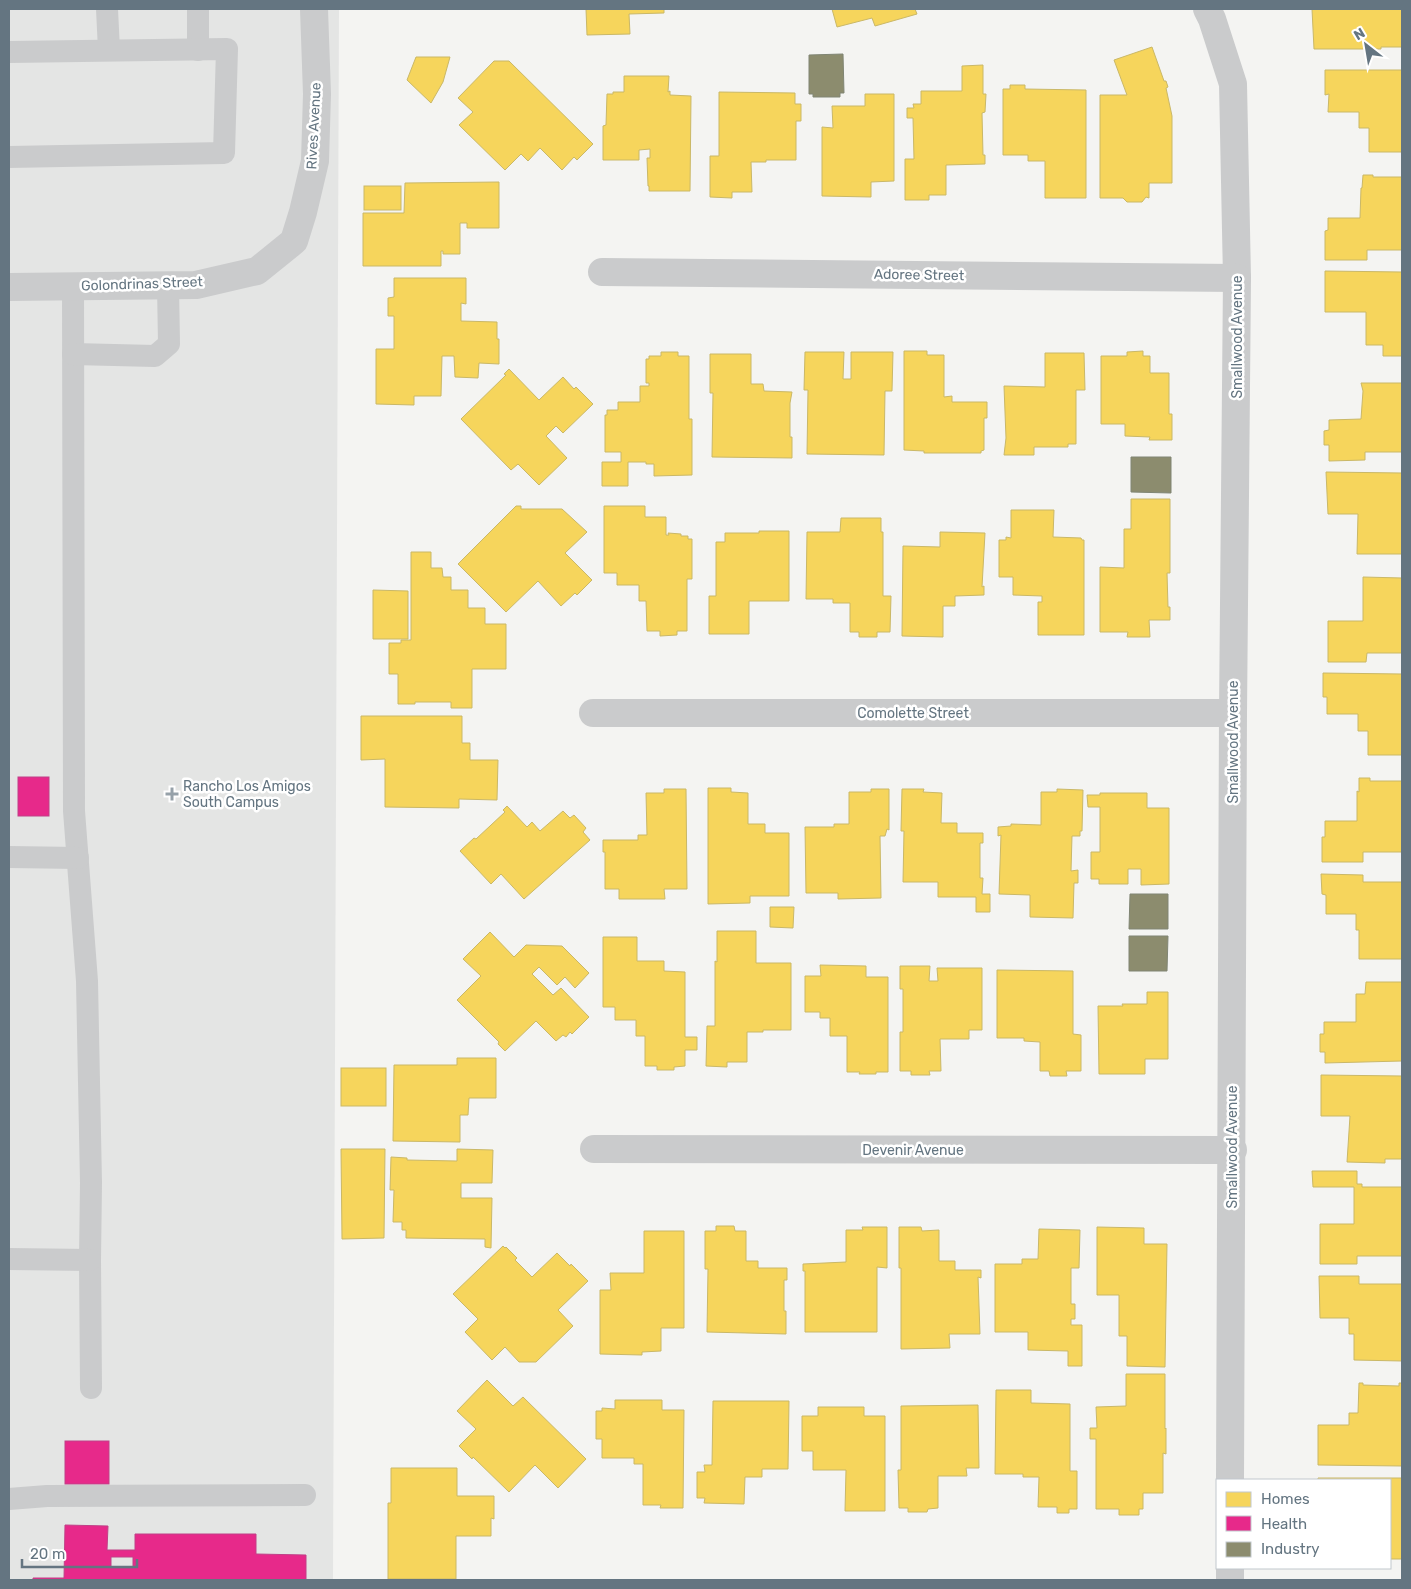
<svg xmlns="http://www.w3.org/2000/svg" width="1411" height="1589" viewBox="0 0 1411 1589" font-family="Rubik,sans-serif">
<rect width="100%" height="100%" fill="#f4f4f2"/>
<polygon fill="#e4e5e4" points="9,9 339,9 333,1580 9,1580"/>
<g fill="#f6d55c" stroke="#cab867">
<polygon points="586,9 664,9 664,13 629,14 630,34 587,35"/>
<polygon points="832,9 915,9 917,14 875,26 872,18 837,27"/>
<polygon points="1312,9 1402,9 1402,47 1381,47 1381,49 1314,49"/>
<polygon points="1152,47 1164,81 1166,81 1168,87 1166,88 1172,116 1172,183 1149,183 1149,198 1146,197 1142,202 1127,202 1123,198 1100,198 1100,95 1127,95 1114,60"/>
<polygon points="416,57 450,57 443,82 431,103 407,80"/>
<polygon points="494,61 509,61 593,144 577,160 574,157 562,170 540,148 528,161 521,154 505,170 459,125 473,112 458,98"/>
<polygon points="983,65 983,94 986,94 985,112 982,113 983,155 985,155 985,164 946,165 946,195 929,195 929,200 905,200 905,159 914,159 913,118 907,118 907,108 914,108 913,104 921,104 921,91 962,91 962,66"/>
<polygon points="1325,70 1402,70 1402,152 1369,152 1369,128 1359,128 1359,112 1328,112 1329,94 1325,95"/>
<polygon points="624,76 669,76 668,92 670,91 670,95 691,96 690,191 649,191 649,186 648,186 647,158 650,158 650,149 639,150 639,160 603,160 603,126 606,125 607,94 613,94 613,92 624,92"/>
<polygon points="1010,85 1025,85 1025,89 1086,90 1086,198 1045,198 1045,161 1028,161 1028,155 1003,155 1003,89 1010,89"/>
<polygon points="719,92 795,93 795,104 801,104 801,121 796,121 796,160 766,160 766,162 751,162 752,192 732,192 732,198 710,197 710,156 719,156"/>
<polygon points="865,94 894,94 894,181 871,182 871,197 822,196 822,127 833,128 832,106 865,106"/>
<polygon points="1363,175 1373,175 1373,177 1402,177 1402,250 1367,250 1367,260 1325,260 1325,231 1328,230 1328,218 1360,218 1361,188 1362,188"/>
<polygon points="499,182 499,228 467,228 467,223 460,223 460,254 443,254 443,251 441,251 441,266 363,266 363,213 404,213 405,183"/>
<rect x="364" y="186" width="37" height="24"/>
<polygon points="1325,271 1402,272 1402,356 1383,356 1383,345 1366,345 1366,312 1325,312"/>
<polygon points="394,278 466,278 466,304 461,303 461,321 497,322 497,339 499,339 499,364 479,363 478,378 455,377 454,356 442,356 441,396 414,396 414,405 376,404 376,349 394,349 394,316 388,316 388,298 394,297"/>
<polygon points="904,351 927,351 927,355 944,355 944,397 952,396 952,402 987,402 987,418 984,418 984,450 981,451 981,453 924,453 924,451 904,450"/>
<polygon points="1143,351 1143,356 1150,356 1150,373 1169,373 1169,414 1172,414 1172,440 1149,440 1150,437 1125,436 1125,424 1101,424 1101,356 1127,356 1127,352"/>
<polygon points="661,352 678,352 678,356 689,356 689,419 692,419 692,475 654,476 654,464 646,464 646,462 628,462 628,486 602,486 602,462 621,462 621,452 605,452 605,415 607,415 607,410 618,410 618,402 640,402 640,386 649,386 649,383 646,383 646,359 649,359 649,356 661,356"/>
<polygon points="805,352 844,352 843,379 851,379 851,352 893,352 892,391 885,391 884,455 807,454 808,390 804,390"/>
<polygon points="1045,353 1084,353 1085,390 1076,390 1076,444 1068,444 1068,447 1034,447 1034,455 1004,455 1006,438 1004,386 1045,387"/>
<polygon points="710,354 751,354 751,384 763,384 764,391 792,392 790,403 790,437 792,437 792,458 712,457 713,393 710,393"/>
<polygon points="509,369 539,400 563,377 574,389 576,387 593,404 563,433 556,426 546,436 567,458 539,485 518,464 511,470 461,419 506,375 504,374"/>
<polygon points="1361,383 1402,383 1402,452 1365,452 1365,460 1329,461 1329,445 1324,445 1324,431 1329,430 1329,420 1361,419 1363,391"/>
<polygon points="1326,472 1402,473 1402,554 1357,554 1358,514 1328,514"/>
<polygon points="1131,499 1170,499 1170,573 1167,573 1168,607 1170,607 1170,620 1149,620 1150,637 1127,637 1128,632 1100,632 1100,567 1124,568 1124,529 1131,529"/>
<polygon points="516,506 521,506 521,509 562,509 587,532 565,553 592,580 577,595 575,593 561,606 538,581 506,612 458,564"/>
<polygon points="604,506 645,506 645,517 666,517 666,535 669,535 668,533 681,534 681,536 688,536 688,539 692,539 692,579 687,579 687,631 677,631 677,635 660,636 660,631 647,631 646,601 639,601 639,585 617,585 617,573 604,573"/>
<polygon points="1011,510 1054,510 1053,537 1081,538 1082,540 1084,540 1084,635 1038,635 1038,602 1042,602 1042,596 1013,595 1013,577 999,577 999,540 1006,540 1006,537 1011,538"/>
<polygon points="841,518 881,518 881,532 883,532 883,596 891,596 890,632 877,632 877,637 859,637 859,632 850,632 850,603 833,603 833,599 806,599 807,532 840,532"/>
<polygon points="759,531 789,531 789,601 749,601 749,634 709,634 709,596 716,596 716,542 725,542 725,533 759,533"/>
<polygon points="940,532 985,533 982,587 984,586 984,595 955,596 955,606 943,606 943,637 902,636 903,546 940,547"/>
<polygon points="411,552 431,552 431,568 442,568 443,577 451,577 451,590 468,590 468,608 485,608 485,624 506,624 506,669 472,669 472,708 451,708 451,702 415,702 415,704 398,704 398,674 389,674 389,643 401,643 401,640 411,640"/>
<polygon points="1363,577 1402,578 1402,653 1367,653 1366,662 1328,662 1328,621 1363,621"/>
<polygon points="373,590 408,591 408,639 373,639"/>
<polygon points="1323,673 1402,674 1402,755 1368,755 1368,731 1358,731 1358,714 1327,714 1327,697 1323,697"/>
<polygon points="361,716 462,716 462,743 470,743 470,760 498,760 497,800 459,799 459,808 385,807 385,759 361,760"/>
<polygon points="1359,778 1370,778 1370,781 1402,781 1402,852 1363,852 1363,862 1322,862 1322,837 1325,837 1325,821 1357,821 1357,791 1359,792"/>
<polygon points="708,788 731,788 731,792 748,793 748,824 765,824 765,833 789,833 789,896 750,896 750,903 708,904"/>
<polygon points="664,789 686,789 687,889 664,889 665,899 619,899 619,889 605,889 605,852 603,852 603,840 638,840 638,835 647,835 646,793 664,793"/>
<polygon points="871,789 889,789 889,830 887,829 885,836 880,836 881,898 838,899 838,893 806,893 805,827 834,827 834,824 849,824 849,792 871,792"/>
<polygon points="902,789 924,789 923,792 942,793 941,823 957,823 957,833 983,833 983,843 980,843 980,878 983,878 982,894 990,894 990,912 976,912 976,897 938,897 938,882 903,882 904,831 901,831"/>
<polygon points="1057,789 1083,790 1082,831 1080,831 1080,836 1072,836 1071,871 1078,870 1078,883 1074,883 1073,918 1030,917 1030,895 999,894 1001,835 998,836 998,827 1011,826 1011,824 1041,825 1041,792 1057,792"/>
<polygon points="1100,793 1147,793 1147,808 1169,808 1169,884 1141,885 1141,869 1128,869 1128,884 1099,884 1099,879 1091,879 1091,852 1100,852 1100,807 1088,807 1087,795 1100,795"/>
<polygon points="507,806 527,827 532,822 540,831 563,811 570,818 574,815 586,828 583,832 590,840 524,899 501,874 491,884 460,851 474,838 476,839 505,812 503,810"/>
<polygon points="1321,874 1363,875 1363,882 1402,882 1402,959 1359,959 1359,930 1356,930 1356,914 1326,914 1326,895 1322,894"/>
<polygon points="770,907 794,907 793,928 770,927"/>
<polygon points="717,931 756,931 756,963 791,963 791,1030 763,1030 763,1032 747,1032 747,1062 727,1062 727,1067 706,1066 707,1026 715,1026 715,961 717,962"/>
<polygon points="490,932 514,957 526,945 562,946 589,973 575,988 565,977 557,985 539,967 532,974 553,995 561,988 589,1017 572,1034 570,1032 566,1037 563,1035 556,1041 536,1021 505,1051 498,1044 499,1042 457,1000 481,976 463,959"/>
<polygon points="603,937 637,937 637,961 664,961 664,971 685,972 685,1037 697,1037 697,1050 685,1050 685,1066 674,1067 674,1070 657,1070 657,1066 645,1066 645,1036 636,1036 636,1020 615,1020 615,1007 603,1007"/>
<polygon points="820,965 866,966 866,977 888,977 888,1072 876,1072 876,1074 859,1074 860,1072 847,1072 847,1036 830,1036 830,1018 820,1018 820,1012 805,1012 805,976 821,976"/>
<polygon points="900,966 930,966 929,981 938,981 937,968 982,968 982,1030 969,1030 969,1039 940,1039 941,1071 929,1071 930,1075 911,1075 911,1071 900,1071 900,1032 903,1032 903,989 900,989"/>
<polygon points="997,970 1073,971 1073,1034 1081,1035 1081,1071 1066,1071 1067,1076 1050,1076 1049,1071 1040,1071 1040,1042 1024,1041 1024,1038 997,1038"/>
<polygon points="1366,982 1402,982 1402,1061 1325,1063 1325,1052 1320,1052 1320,1034 1324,1034 1324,1022 1356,1022 1356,994 1365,994"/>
<polygon points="1147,992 1168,992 1168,1059 1145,1059 1145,1074 1099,1074 1098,1006 1123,1006 1122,1004 1147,1004"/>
<polygon points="457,1058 496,1058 496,1098 469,1098 468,1115 460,1115 460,1142 393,1141 394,1065 457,1065"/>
<rect x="341" y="1068" width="45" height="38"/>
<polygon points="1321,1075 1402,1076 1402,1159 1385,1159 1385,1163 1347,1162 1350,1116 1321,1116"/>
<polygon points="341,1149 385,1149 384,1238 342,1239"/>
<polygon points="457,1149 493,1150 492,1183 461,1183 461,1198 492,1198 491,1248 485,1247 485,1239 406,1238 406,1230 402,1230 402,1222 393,1222 394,1190 390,1190 391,1157 407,1158 407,1160 457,1161"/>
<polygon points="1312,1171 1357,1171 1357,1184 1362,1184 1362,1187 1402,1187 1402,1256 1357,1256 1357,1264 1320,1264 1320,1224 1354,1224 1354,1187 1313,1187"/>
<polygon points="716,1226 734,1226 735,1231 746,1231 746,1261 758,1261 758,1268 787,1268 787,1280 784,1280 784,1311 786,1311 786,1334 707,1332 708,1269 705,1269 705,1231 716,1231"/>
<polygon points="862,1227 887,1227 887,1268 877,1267 877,1332 805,1332 805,1271 803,1271 803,1264 846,1262 846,1230 863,1230"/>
<polygon points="899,1227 921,1227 922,1231 939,1230 939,1261 955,1261 955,1270 981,1270 981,1278 978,1277 980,1334 949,1334 950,1348 901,1349 901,1268 899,1268"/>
<polygon points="1097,1227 1144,1228 1144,1244 1167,1244 1165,1367 1127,1366 1127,1336 1119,1336 1119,1295 1097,1295"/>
<polygon points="1039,1229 1080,1230 1079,1268 1071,1268 1071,1304 1075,1304 1075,1319 1071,1319 1071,1325 1082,1325 1082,1366 1068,1366 1068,1351 1028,1350 1028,1332 995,1332 995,1264 1022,1264 1022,1259 1038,1259"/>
<polygon points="644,1231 684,1231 684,1328 661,1328 661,1351 642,1352 642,1355 600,1354 600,1290 611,1290 610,1273 644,1273"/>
<polygon points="503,1246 505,1248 506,1247 517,1258 515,1260 532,1277 557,1253 570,1266 571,1264 588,1281 558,1310 573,1326 536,1362 519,1362 505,1347 492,1360 465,1332 478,1319 453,1294"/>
<polygon points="1319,1276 1359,1276 1359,1284 1402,1284 1402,1361 1354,1360 1354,1334 1349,1334 1349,1318 1320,1318"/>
<polygon points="1126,1374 1165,1374 1165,1429 1166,1428 1166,1454 1163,1453 1163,1493 1143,1493 1143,1509 1139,1509 1139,1515 1119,1515 1119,1509 1096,1509 1096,1439 1090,1439 1090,1428 1097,1428 1096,1407 1126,1406"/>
<polygon points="487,1380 513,1406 523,1397 586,1459 558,1488 535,1465 509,1492 473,1457 472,1459 459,1446 476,1429 457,1411"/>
<polygon points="1359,1383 1363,1383 1363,1385 1399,1386 1399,1383 1402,1383 1402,1466 1318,1465 1318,1425 1349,1425 1349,1413 1358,1413"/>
<polygon points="996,1390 1031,1390 1031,1403 1070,1404 1070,1471 1077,1471 1077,1509 1069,1509 1069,1513 1057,1513 1057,1507 1038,1507 1039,1477 1023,1477 1023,1474 995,1474"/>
<polygon points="615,1400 662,1400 662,1410 684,1410 683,1508 660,1508 661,1505 643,1505 643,1464 634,1464 634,1458 602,1458 602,1439 596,1439 596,1411 602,1411 602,1408 615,1409"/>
<polygon points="713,1401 789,1401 788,1469 762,1469 762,1477 745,1477 744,1504 704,1503 705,1498 697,1498 697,1472 705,1472 704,1465 712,1465"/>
<polygon points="978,1405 979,1468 966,1468 967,1476 938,1476 938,1508 928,1509 927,1512 908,1512 908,1508 899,1508 898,1470 901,1470 901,1406"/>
<polygon points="818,1407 864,1407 864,1416 885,1416 885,1511 845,1511 846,1470 813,1470 813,1451 802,1451 802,1416 818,1416"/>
<polygon points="391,1468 457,1468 457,1496 494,1496 494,1519 491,1518 491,1536 456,1536 456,1579 388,1579 388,1503 391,1503"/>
<polygon points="1318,1478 1402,1478 1402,1559 1390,1559 1390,1480 1318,1480"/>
</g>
<g fill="#e7298a" stroke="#c04087" fill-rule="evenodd">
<rect x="18" y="777" width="31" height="39"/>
<rect x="65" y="1441" width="44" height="43"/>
<path d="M65 1525 108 1526 107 1550H135V1534H256V1554L306 1555V1580H33V1578H64ZM111 1557H133V1568H111Z"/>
</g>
<g fill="#8c8c6e" stroke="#808574">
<polygon points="843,54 844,93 840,93 840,97 813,97 813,94 809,94 809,55"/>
<polygon points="1131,457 1171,457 1171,493 1131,492"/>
<polygon points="1130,894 1168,894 1168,929 1129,929"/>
<polygon points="1129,936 1168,936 1167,971 1129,971"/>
</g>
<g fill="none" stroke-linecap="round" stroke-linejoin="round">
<g stroke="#cacbcc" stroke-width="22">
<polyline points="107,9 109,50"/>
<polyline points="198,50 198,9"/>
<polyline points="9,52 227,49 224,153 9,157"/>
<polyline points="73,286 74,811 87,981 91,1183 90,1260 91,1388"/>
<polyline points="73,354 155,356 169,344 168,285"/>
<polyline points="9,857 78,858"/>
<polyline points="9,1259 90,1260"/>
<polyline points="9,1499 47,1496 305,1495"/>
</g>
<g stroke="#cacbcc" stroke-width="28">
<polyline points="1207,9 1212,19 1233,84 1237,278 1233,713 1230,1480"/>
<polyline points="602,272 1237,278"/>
<polyline points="9,287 196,285 257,271 294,241 303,212 315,161 317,94 314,9"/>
<polyline points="593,713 1233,713"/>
<polyline points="594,1149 1233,1150"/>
<polyline points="1230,1580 1230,1568"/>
</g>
</g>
<path fill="#96a1a9" stroke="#fff" stroke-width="2" d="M169.5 786.5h5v5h5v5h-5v5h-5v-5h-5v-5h5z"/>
<g text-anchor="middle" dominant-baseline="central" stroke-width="5" stroke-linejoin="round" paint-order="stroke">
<g font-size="14" fill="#647581" stroke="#fff">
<text transform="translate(314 126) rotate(-87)">Rives Avenue</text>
<text transform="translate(919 275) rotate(1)">Adoree Street</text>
<text transform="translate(142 284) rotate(-2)">Golondrinas Street</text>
<text transform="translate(1237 337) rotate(-90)">Smallwood Avenue</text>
<text x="913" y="713">Comolette Street</text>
<text transform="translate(1233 742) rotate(-90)">Smallwood Avenue</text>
<text transform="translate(1232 1147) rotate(-90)">Smallwood Avenue</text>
<text x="913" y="1150">Devenir Avenue</text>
</g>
<g font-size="14" fill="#647581" stroke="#fff" text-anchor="start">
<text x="183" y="786">Rancho Los Amigos<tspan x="183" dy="16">South Campus</tspan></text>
</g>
</g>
<rect width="1411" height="1589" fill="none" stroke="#647581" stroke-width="20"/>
<rect x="1216" y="1479" width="175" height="90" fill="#ffffff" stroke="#c1c8cd"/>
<rect x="1226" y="1492" width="25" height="15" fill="#f6d55c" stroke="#c1c8cd"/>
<text x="1261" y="1504" font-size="15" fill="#647581">Homes</text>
<rect x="1226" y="1516" width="25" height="15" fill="#e7298a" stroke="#c1c8cd"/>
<text x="1261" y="1529" font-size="15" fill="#647581">Health</text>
<rect x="1226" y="1542" width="25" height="15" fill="#8c8c6e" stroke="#c1c8cd"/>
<text x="1261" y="1554" font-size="15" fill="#647581">Industry</text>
<g transform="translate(1366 45) rotate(329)" stroke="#ffffff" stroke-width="4" paint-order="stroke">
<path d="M0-4L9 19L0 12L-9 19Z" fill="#647581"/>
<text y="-8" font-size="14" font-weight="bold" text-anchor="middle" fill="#647581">N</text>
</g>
<path d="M22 1559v8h115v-8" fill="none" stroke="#647581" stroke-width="2.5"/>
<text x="30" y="1559" font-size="15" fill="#647581" stroke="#ffffff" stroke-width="4" paint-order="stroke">20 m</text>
</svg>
